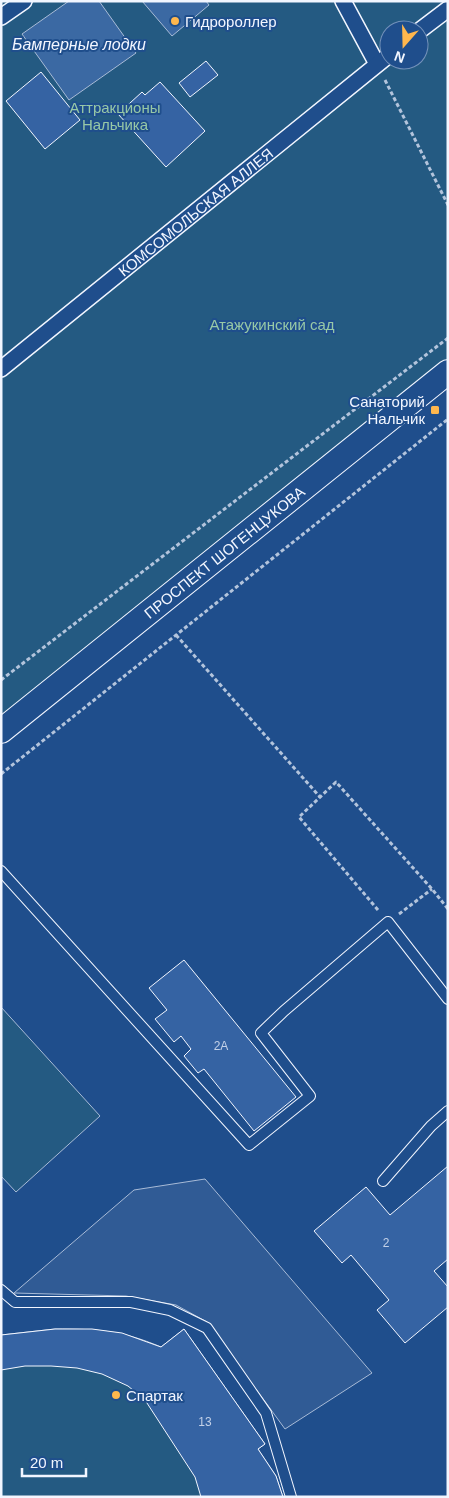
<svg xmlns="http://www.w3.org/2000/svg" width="449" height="1498" viewBox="0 0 449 1498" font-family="Helvetica,sans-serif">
<rect width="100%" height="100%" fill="#1f4e8c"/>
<g fill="#245a82" stroke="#a8bbd7" fill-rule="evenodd">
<path d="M1 1H448V372L1 731ZM389 30H419V60H389Z"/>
<polygon points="1,1007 100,1116 16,1192 1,1176"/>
<path d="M55 1329C97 1329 121 1330 161 1347L184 1329 265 1444 258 1449 276 1476 283 1497H1V1335Z"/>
</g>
<polygon fill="#305b95" stroke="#a8bbd7" points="205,1179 372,1373 285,1429 207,1322 176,1305 126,1296 14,1293 134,1190"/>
<g fill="#3b69a3" stroke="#a8bbd7">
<polygon points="69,1 99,1 136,53 69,100 22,34"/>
<polygon points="142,1 206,1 209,5 172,36"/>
</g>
<g fill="#3563a3" stroke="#f2f6ff">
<polygon points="206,61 218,75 190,97 179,83"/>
<polygon points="41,72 80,120 45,149 6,101"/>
<polygon points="160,82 205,131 166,167 118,114 142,92 145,95"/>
<polygon points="184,960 296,1097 254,1131 204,1069 198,1073 184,1056 191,1049 181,1036 174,1042 155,1019 167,1010 149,988"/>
<polygon points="448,1166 448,1259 434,1271 448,1287 448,1307 405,1343 377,1310 389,1300 351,1255 342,1263 314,1231 366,1187 390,1215"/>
<polygon points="55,1329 92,1329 122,1333 161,1347 184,1329 265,1444 258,1449 276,1476 283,1497 201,1497 195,1477 145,1400 128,1386 102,1374 77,1368 51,1366 25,1366 1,1370 1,1335"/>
</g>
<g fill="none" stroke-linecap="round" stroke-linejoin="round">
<defs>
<g id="service">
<polyline points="1,871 249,1145 310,1096 261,1033 284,1011 388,922 448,999"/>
<polyline points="383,1181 431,1126 448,1111"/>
<polyline points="1,1290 15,1302 131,1302 170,1310 207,1328 266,1413 291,1497"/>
</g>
<g id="pedestrian">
<polyline points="343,1 377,64"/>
<polyline points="1,17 24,1"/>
<polyline points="419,31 448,9"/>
<path id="s1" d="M1 369 389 55"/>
</g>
<g id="tertiary">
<path id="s2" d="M1 731 448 372"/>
</g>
</defs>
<use href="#service" stroke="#f2f6ff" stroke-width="12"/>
<use href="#pedestrian" stroke="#f2f6ff" stroke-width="18"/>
<use href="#tertiary" stroke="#f2f6ff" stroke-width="26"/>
<g stroke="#b3c4dc" stroke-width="3" stroke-dasharray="4 2.5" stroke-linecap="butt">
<polyline points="385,80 448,205"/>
<polyline points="176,635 320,797"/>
<polyline points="1,680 448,338"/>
<polyline points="1,774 448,419"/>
<polyline points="378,910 299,817 336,782 432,889 448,909"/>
<polyline points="399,914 432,889"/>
</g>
<use href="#service" stroke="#1f4e8c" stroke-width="10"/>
<use href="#pedestrian" stroke="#1f4e8c" stroke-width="15"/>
<use href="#tertiary" stroke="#1f4e8c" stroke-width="24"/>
</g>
<g fill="#ffb74d" stroke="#1f4e8c" stroke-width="2">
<circle cx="175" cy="21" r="5"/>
<rect x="430" y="405" width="10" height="10" rx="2.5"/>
<circle cx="116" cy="1395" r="5"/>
</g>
<g text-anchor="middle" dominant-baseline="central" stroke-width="4" stroke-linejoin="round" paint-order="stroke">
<g font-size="12" fill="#c3d1e8">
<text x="221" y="1046">2А</text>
<text x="386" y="1243">2</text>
<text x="205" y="1422">13</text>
</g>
<g font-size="15" fill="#f2f6ff" stroke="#1f4e8c" text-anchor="start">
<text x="185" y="21">Гидророллер</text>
<text x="425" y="401" text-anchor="end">Санаторий<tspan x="425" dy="17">Нальчик</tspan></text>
<text x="126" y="1395">Спартак</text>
</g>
<g font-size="15" fill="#97c8a6" stroke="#1f4e8c">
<text x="115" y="107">Аттракционы<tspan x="115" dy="17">Нальчика</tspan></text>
<text x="272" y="324">Атажукинский сад</text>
</g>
<g font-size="15" fill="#f2f6ff" stroke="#1f4e8c">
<text stroke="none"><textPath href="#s1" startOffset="250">КОМСОМОЛЬСКАЯ АЛЛЕЯ</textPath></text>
<text stroke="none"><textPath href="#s2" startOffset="286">ПРОСПЕКТ ШОГЕНЦУКОВА</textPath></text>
</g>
<g font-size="16" font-style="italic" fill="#f2f6ff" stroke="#1f4e8c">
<text x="79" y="44">Бамперные лодки</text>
</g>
</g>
<rect width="449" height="1498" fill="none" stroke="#f2f6ff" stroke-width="5"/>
<g transform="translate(404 45) rotate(200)"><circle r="24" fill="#1f4e8c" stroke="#7391ba"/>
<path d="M0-4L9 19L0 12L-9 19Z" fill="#ffb74d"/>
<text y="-8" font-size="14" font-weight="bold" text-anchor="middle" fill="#f2f6ff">N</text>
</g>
<path d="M22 1468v8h64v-8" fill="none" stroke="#f2f6ff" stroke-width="2.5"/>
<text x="30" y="1468" font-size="15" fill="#f2f6ff" stroke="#1f4e8c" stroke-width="4" paint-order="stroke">20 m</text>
</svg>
